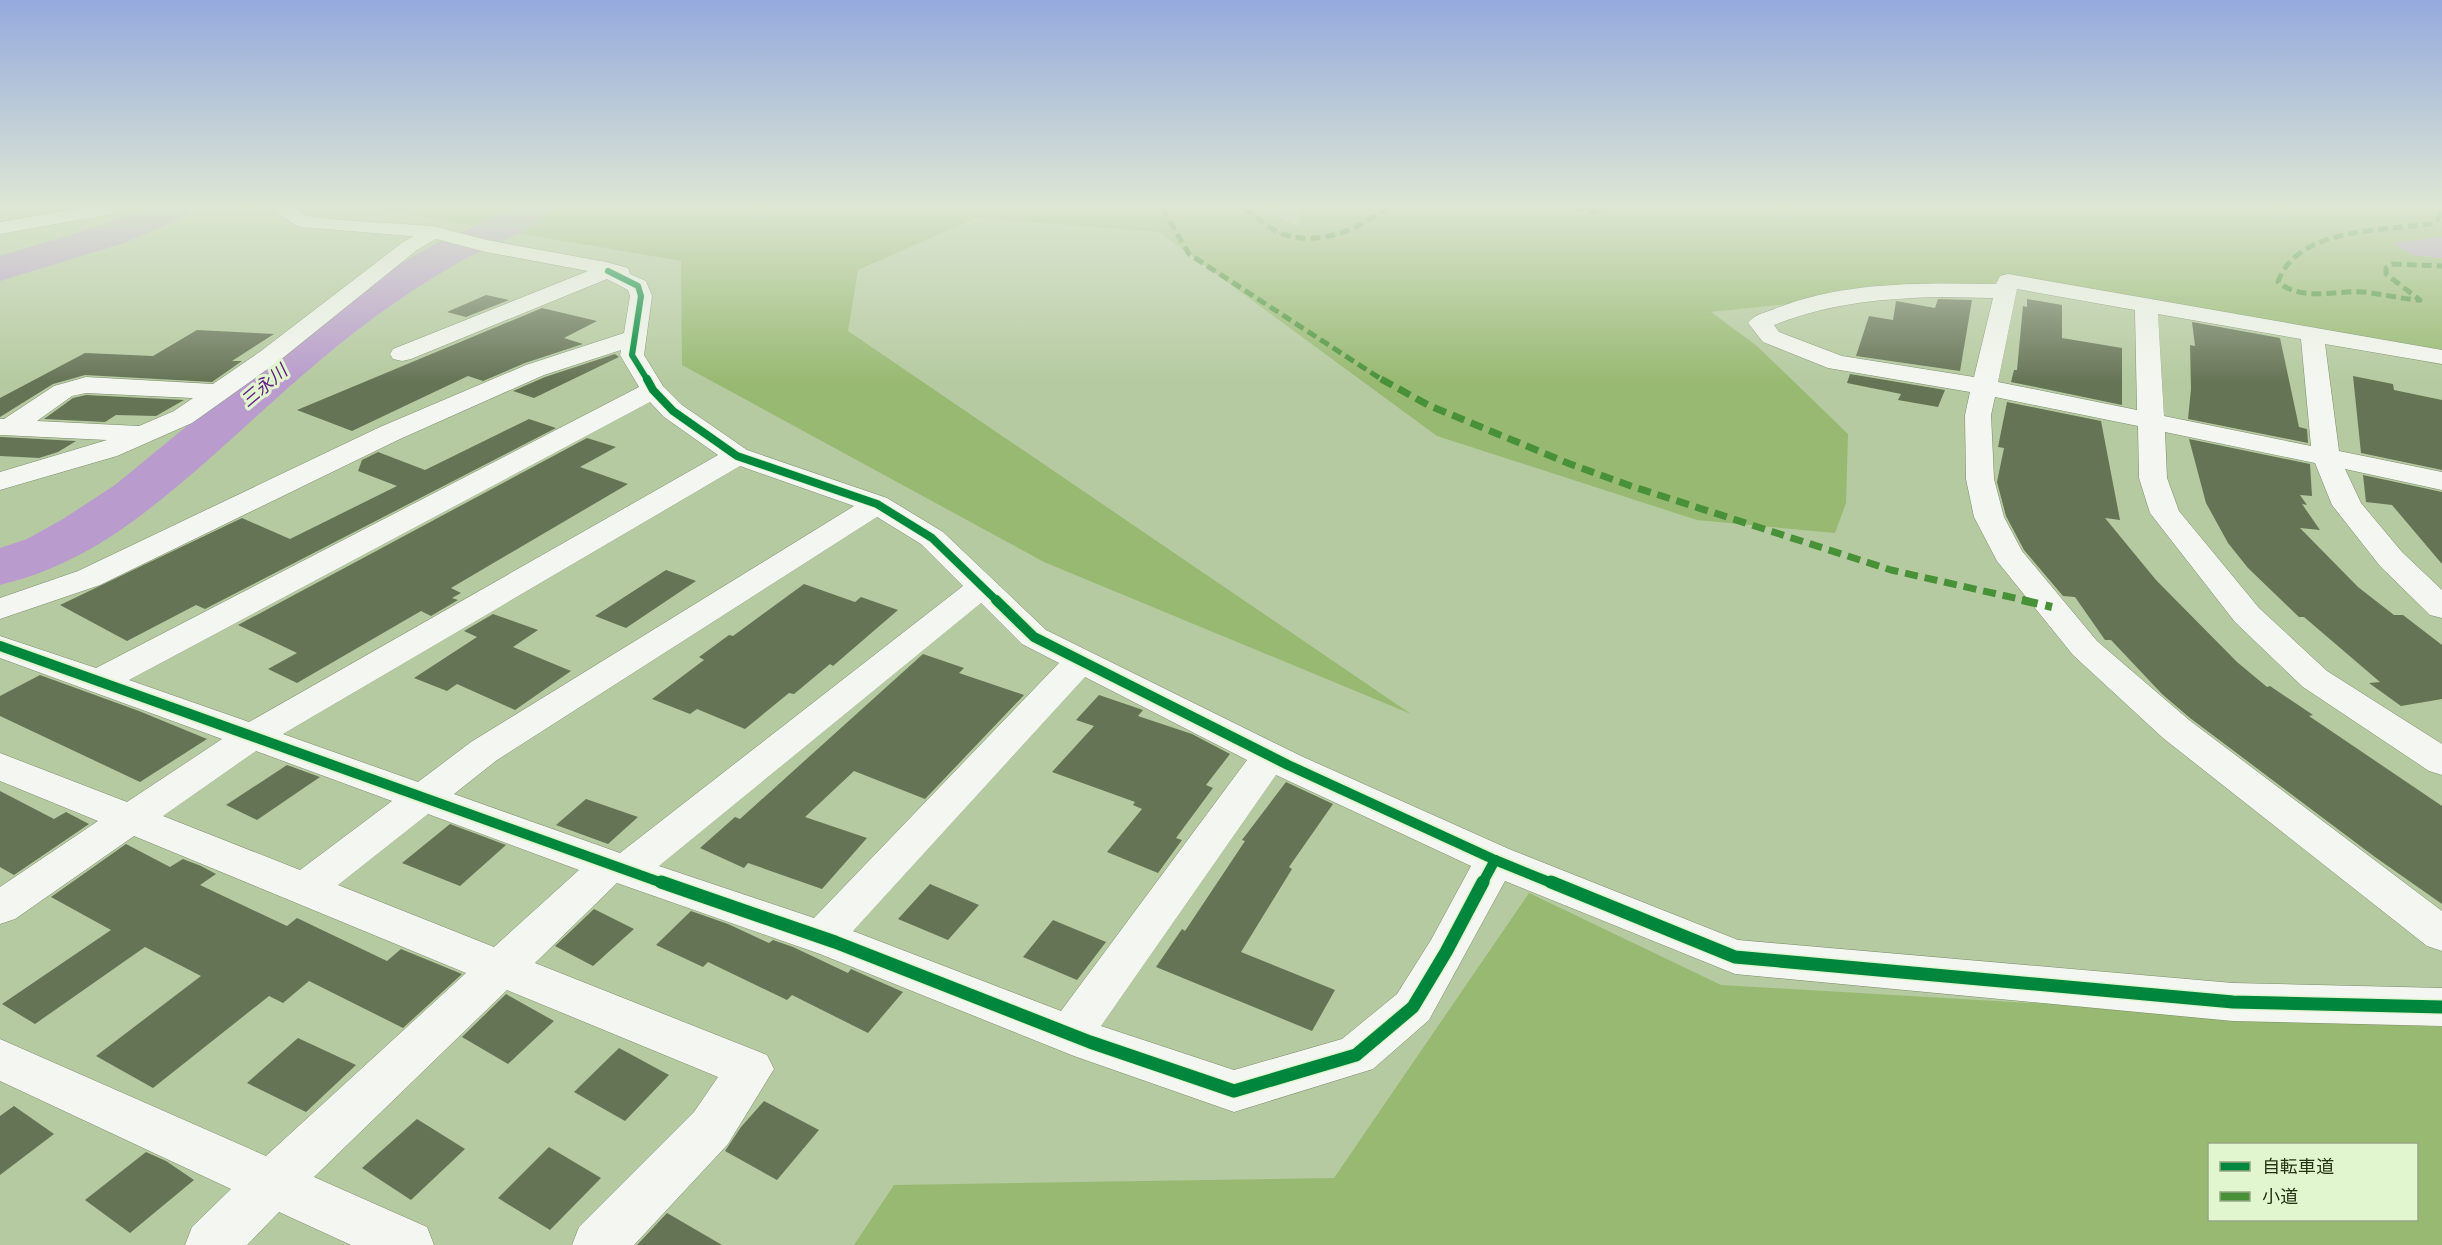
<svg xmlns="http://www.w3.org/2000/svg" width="2442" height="1245" viewBox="0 0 2442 1245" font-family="Montserrat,'Noto Sans JP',sans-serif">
<rect width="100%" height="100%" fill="#b5caa0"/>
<g fill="#98b972" fill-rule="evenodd">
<polygon points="371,208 1258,208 1300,227 1299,208 2442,208 2442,237 2394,243 2412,255 2442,258 2442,365 2008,281 1711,312 1757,346 1848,434 1846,503 1835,533 1697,520 1437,436 1159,232 976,218 858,270 848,331 1411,714 1044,562 682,365 681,261"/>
<path d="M1529 893 1721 985 2442 1027V1245H854L894 1185 1334 1178ZM2210 1144H2416V1220H2210Z"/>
</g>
<polygon fill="#b99ccd" points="2442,237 2442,258 2412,255 2393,243"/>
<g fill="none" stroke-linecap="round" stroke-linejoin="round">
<g fill="#b99ccd" fill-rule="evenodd">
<polygon points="143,208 192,208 187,216 127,242 0,281 0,256 99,226"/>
<path d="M506 208H550C534 232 487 247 461 261 439 274 417 287 396 302 328 348 269 406 208 460 142 517 86 564 0 585V548L27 539 63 519 115 485 322 315 367 283 435 244 471 228Z"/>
</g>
</g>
<g fill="#667456">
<polygon points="486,295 509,300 466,317 447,312"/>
<polygon points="1938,299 1972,300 1960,371 1856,356 1869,316 1893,320 1896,301 1935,308"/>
<polygon points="2027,299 2062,305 2062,338 2122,348 2122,405 2011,382 2014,370 2017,370 2023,306 2027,307"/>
<polygon points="542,308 597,321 564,338 583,344 525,363 483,381 468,376 352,431 297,410"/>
<polygon points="2192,322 2280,338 2299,427 2307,429 2308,443 2188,419 2191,389 2190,345 2195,346"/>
<polygon points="197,330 274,334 232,361 242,361 212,382 85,375 53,384 0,417 0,398 85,353 153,356"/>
<polygon points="615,354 619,357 534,398 513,391 545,377"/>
<polygon points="1850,374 1945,390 1938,407 1898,400 1901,394 1847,383"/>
<polygon points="2353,376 2393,384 2394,390 2442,400 2442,470 2361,453"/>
<polygon points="86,395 184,400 156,416 116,415 105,422 44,419 73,398"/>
<polygon points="2007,402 2101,421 2120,520 2105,518 2156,580 2237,662 2267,687 2270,686 2313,715 2309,716 2442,806 2442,904 2375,857 2190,718 2162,694 2111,640 2105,640 2075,597 2063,596 2024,550 2006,516 1997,482 2004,448 1998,447"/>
<polygon points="529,419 556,428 205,609 196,605 127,641 60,605 242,518 290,539 397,486 358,471 362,460 378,452 425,470"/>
<polygon points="0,437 2,437 76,441 58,452 39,458 0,456"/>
<polygon points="587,438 616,447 580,467 628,484 451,588 461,593 452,598 458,600 431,616 421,611 297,683 268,669 297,653 238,625"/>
<polygon points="2189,439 2310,464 2312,496 2300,495 2307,505 2302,504 2320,530 2300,528 2358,587 2394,615 2403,615 2442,645 2442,699 2401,706 2369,683 2380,682 2304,617 2299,617 2248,568 2228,543 2206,503"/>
<polygon points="2363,475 2442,492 2442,564 2392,505 2366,502"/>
<polygon points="666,570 696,581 626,628 595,616"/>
<polygon points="804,584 855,602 861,597 898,610 833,666 830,664 794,694 789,693 745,729 697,709 690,714 652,699 704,660 699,657 729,635 733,636"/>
<polygon points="493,614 538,630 513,647 571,671 515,710 457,684 447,691 414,678 477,637 464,631"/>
<polygon points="923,654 964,668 959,673 1024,695 925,799 854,771 805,817 867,838 822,889 748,863 744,868 700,848 735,817 740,819"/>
<polygon points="40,675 139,711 207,739 140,782 0,716 0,696"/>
<polygon points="1099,695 1143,710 1138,716 1192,734 1230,754 1206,785 1213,788 1176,838 1182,840 1158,873 1107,852 1142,809 1133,805 1135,802 1052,772 1094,726 1076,720"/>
<polygon points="287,765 320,777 257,820 226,805"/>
<polygon points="1286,782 1333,804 1289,867 1292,869 1241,952 1335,990 1312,1031 1156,967 1182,929 1185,931 1245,841 1242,840"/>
<polygon points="0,791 54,819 66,812 89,824 14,875 0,867"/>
<polygon points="586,799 638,817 608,844 556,825"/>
<polygon points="450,824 506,845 460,886 402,863"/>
<polygon points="126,844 170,867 183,859 201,866 216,874 200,885 287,926 297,918 387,961 401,949 462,974 403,1028 309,981 283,1003 269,996 153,1088 96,1056 201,976 145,947 35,1024 2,1004 111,930 51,897"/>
<polygon points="930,884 979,905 948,940 898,919"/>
<polygon points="594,909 634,929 593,966 555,946"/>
<polygon points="691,911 728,924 769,943 773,940 793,947 848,973 851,969 903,992 868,1033 792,995 787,1000 708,962 703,967 656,945"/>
<polygon points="1053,920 1106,942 1077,980 1023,957"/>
<polygon points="506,994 554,1021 508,1064 462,1037"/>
<polygon points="298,1038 356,1065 306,1112 247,1083"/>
<polygon points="619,1048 669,1075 625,1121 574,1092"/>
<polygon points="764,1101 819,1130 777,1180 725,1151 741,1127"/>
<polygon points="14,1106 54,1134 0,1175 0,1116"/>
<polygon points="417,1119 465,1149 411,1200 362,1168"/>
<polygon points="549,1147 601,1178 550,1230 498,1198"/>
<polygon points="146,1152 166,1161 194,1180 130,1233 85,1200"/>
<polygon points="667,1213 722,1245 637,1245"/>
</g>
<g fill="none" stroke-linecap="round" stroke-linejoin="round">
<defs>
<g id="street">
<path d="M433 226 487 240 606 262 628 268 630 274 646 281 652 296 644 355 663 386 682 405 747 450 887 498 943 532 1046 630 1301 756 1509 849 1738 940 2233 983 2442 988V1026L2233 1021 1735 974 1505 881 1429 1020 1373 1069 1234 1112 1074 1056 820 954 617 883 535 963 767 1055 774 1069 728 1144 634 1245H572L579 1227 694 1112 718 1077 507 990 314 1177 427 1227 434 1245H351L279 1212 247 1245H185L192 1227 231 1189 0 1081V1039L266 1156 466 973 134 836 15 919 0 924V887L98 821 0 781V753L127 802 222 739 0 658V636L96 668 639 387 620 355 621 350 544 375 400 439 100 585 0 619V598L78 571 380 427 526 365 624 333 630 296 628 290 607 279 411 359 402 361 393 359 390 354 393 349 588 271 486 252 436 239 417 250 279 361 192 423 117 456 0 490V472L107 440 2 435H0V419H4L54 386 86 377 213 384 261 351 403 242ZM86 393 193 398 174 411 139 426 37 421 72 396ZM650 402 664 417 718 455 249 722 129 680ZM740 466 854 506 471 742 418 782 283 734ZM877 517 921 544 963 586 620 853 454 794 497 760ZM981 603 1022 644 1059 663 814 918 659 866ZM1085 677 1247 760 1061 1011 853 931ZM256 751 392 801 300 870 163 816ZM1276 775 1471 866 1431 940 1397 994 1342 1039 1234 1070 1101 1026ZM428 814 579 870 494 947 338 885Z"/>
<path d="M2008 274 2442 350V364L2325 344 2339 451 2442 472V490L2345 469 2361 503 2402 552 2442 590V618L2430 615 2380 566 2332 505 2315 463 2165 432 2167 478 2179 511 2259 608 2327 671 2442 744V775L2429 771 2303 687 2235 622 2150 513 2139 478 2138 426 1995 397 1991 415 1994 479 2004 517 2022 551 2097 641 2189 720 2442 911V951L2427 946 2163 738 2073 655 1997 561 1974 517 1966 479 1965 415 1970 392 1828 368 1763 342 1748 323C1754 315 1763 313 1772 310 1842 281 1921 283 1996 284L2000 276ZM2017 289 2135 310 2137 410 1998 382ZM1943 297 1993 298 1974 377 1842 356 1779 332 1774 325C1829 303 1885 298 1943 297ZM2158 314 2301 339 2311 446 2164 416Z"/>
</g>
<g id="secondary">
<polygon points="79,208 122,208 119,212 112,214 0,234 0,222"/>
<polygon points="271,208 295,208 307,216 341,220 433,226 440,228 443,232 440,236 433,238 302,227 295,225"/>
</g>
</defs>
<use href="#street" stroke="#7b8b6a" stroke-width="1"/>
<use href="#secondary" stroke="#7b8b6a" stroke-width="1"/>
<use href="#street" fill="#f4f7f1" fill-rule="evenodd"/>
<use href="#secondary" fill="#f4f7f1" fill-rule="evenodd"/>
<g stroke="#489138" stroke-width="5" stroke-dasharray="10 5" stroke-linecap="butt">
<polyline points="1162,208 1189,254 1384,381"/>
<path d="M1244 208C1255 216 1266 226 1278 232 1313 248 1358 231 1386 208"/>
<polyline points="1574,208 1591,212 1606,208"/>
<path d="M2442 212 2437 220 2430 224C2384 231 2297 227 2278 282 2303 302 2334 290 2364 292 2383 294 2401 299 2420 300L2386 274V268L2392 264 2442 266"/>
</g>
<polyline stroke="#489138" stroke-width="7" stroke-dasharray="13 7" stroke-linecap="butt" points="1381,379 1428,405 1570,464 1631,486 1891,570 2028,601"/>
<polyline stroke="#489138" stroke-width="8" stroke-dasharray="16 8" stroke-linecap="butt" points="2022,600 2052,607"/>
<defs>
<polyline id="cycleway-far3" points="608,271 638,286 641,296 632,355 648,381"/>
<polyline id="cycleway-far2" points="647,379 653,390 673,411 737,456 877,504 932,538 997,601"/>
<g id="cycleway-far1">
<polyline points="996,600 1034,637 1288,765 1495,860 1554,884"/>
<polyline points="0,646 665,884"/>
<polyline points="1482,884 1495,860"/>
</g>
<g id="cycleway">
<polyline points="661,882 835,942 1090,1042 1234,1091 1356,1055 1413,1007 1446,952 1483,882"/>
<polyline points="1551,882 1735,957 2233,1002 2442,1007"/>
</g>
</defs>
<use href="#cycleway-far3" stroke="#e1f5cf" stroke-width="8"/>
<use href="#cycleway-far2" stroke="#e1f5cf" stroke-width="10"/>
<use href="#cycleway-far1" stroke="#e1f5cf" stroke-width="14"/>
<use href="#cycleway" stroke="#e1f5cf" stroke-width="16"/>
<use href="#cycleway-far3" stroke="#00873e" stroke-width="6"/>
<use href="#cycleway-far2" stroke="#00873e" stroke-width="8"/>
<use href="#cycleway-far1" stroke="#00873e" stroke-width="10"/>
<use href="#cycleway" stroke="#00873e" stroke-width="13"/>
</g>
<linearGradient id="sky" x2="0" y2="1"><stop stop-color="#95aadd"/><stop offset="0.54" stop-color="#dee7d4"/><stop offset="1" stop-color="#dee7d4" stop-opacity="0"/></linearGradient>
<rect width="2442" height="382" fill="url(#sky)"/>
<g text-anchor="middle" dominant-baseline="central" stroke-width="6" stroke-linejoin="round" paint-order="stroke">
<g font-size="18" font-style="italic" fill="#611f86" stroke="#e1f5cf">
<text transform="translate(264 386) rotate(-40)">三永川</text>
</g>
</g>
<rect x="2208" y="1143" width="210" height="78" fill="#e1f5cf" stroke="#95a784" stroke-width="1.5"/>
<rect x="2220" y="1162" width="30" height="9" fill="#00873e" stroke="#95a784" stroke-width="1.5"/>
<text x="2262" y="1173" font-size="18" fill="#243314">自転車道</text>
<rect x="2220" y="1192" width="30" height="9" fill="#489138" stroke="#95a784" stroke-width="1.5"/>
<text x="2262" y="1203" font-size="18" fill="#243314">小道</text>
</svg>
